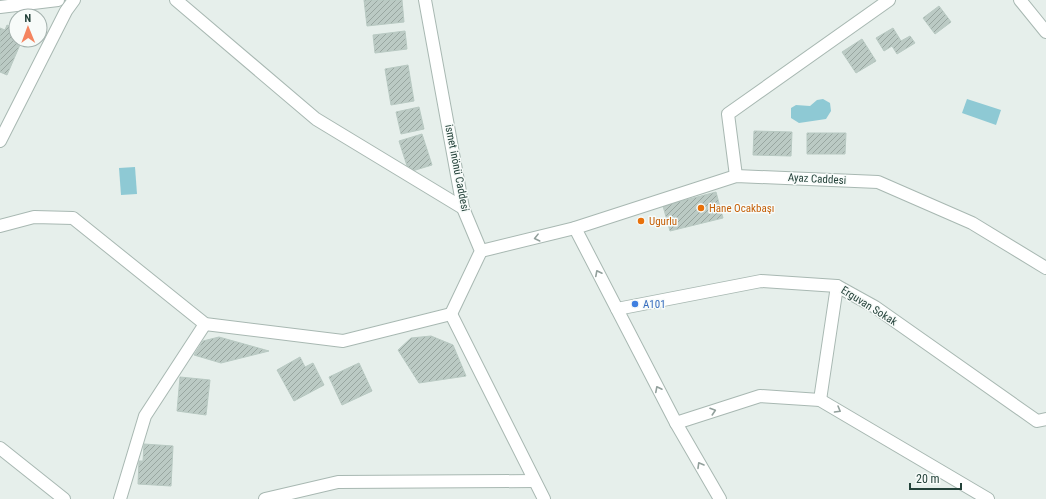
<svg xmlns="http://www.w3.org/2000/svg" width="1046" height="499" viewBox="0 0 1046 499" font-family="'Roboto Condensed',sans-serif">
<defs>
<pattern id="building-hatch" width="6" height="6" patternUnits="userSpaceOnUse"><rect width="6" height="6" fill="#bbcac4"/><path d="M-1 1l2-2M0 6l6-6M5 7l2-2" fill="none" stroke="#98a6a0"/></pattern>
</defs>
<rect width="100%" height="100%" fill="#e6efeb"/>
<g fill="#8ec9d4">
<polygon points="823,99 830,103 831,111 826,119 799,123 791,118 791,108 796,105 810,106 817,100"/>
<polygon points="967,99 1001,110 996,125 962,113"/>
<polygon points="135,167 137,194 121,195 119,168"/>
</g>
<g fill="url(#building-hatch)" stroke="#b8c9c2">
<polygon points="364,0 402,0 404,22 367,26"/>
<polygon points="939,6 951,22 935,34 923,18"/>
<polygon points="7,25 16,29 16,40 22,40 7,75 0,72 0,28 5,30"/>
<polygon points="893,28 901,41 910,36 915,43 897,54 892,46 884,51 876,38"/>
<polygon points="405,31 407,49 375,53 373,35"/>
<polygon points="862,39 876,61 856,73 842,52"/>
<polygon points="408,65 414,101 391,105 385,69"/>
<polygon points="419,107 424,129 401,134 396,112"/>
<polygon points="754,131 792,132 791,156 753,155"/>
<polygon points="807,133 846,133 845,154 807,154"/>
<polygon points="422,134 432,165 409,172 399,141"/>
<polygon points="716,192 723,218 670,231 663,206"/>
<polygon points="431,336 453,345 466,376 419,383 398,350 411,338"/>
<polygon points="219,337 269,351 221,363 194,355 203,341"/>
<polygon points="300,357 305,367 313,363 324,385 294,401 277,370"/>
<polygon points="359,363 372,391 342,405 329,377"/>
<polygon points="180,377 210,380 206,415 177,411"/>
<polygon points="144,444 173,446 171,486 138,484 139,461 143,461"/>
</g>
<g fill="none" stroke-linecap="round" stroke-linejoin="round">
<defs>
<g id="minor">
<polyline points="736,176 728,114 889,0"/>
<polyline points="575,228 676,423 720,499"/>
<polyline points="617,309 761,281 837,286 875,307 1037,421 1046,419"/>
<polyline points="820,400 837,286"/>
<polyline points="676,423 760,396 820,400 988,499"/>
<polyline points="0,448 64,499"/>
<polyline points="120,499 145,416 205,324"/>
<polyline points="265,499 338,482 534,481"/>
</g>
<g id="tertiary">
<polyline points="176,0 316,119 463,208"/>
<polyline points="425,0 463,208 481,251 451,314"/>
<polyline points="1020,0 1046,32"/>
<polyline points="0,7 58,0"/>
<polyline points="0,141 66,11 74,0"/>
<polyline points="0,226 34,217 73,218 205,324 343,341 451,314"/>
<polyline points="481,251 575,228 736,176 878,182 972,223 1046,268"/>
<polyline points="451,314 544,499"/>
</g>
</defs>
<use href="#minor" stroke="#a8b8b2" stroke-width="14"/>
<use href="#tertiary" stroke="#a8b8b2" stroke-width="14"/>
<use href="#minor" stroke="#fff" stroke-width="12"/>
<use href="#tertiary" stroke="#fff" stroke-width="12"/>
</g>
<defs><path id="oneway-chevron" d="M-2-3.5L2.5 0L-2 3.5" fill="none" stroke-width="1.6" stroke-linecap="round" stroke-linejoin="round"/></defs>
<g stroke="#92a09c">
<use href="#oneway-chevron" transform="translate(537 238) rotate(166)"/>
<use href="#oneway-chevron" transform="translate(598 273) rotate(-117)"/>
<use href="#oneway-chevron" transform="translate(658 389) rotate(-117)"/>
<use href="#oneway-chevron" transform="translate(838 410) rotate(30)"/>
<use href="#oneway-chevron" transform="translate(713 411) rotate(-18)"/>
<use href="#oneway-chevron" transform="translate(700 465) rotate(-120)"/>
</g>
<g fill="#e8710a" stroke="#f7fbf9" stroke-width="1.5">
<circle cx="701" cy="208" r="4"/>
<circle cx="641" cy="221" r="4"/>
</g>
<circle fill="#3f7fe0" stroke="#f7fbf9" stroke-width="1.5" cx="635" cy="304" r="4"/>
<g text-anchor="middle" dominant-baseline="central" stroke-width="3" stroke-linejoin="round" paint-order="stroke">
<g font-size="11" fill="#24423a" stroke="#f7fbf9">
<text transform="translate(457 168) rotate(79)">ismet inönü Caddesi</text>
<text transform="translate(817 179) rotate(3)">Ayaz Caddesi</text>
<text transform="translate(869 306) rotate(32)">Erguvan Sokak</text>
</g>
<g font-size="11" fill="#c56008" stroke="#f7fbf9" text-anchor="start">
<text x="709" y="208">Hane Ocakbaşı</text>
<text x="649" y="221">Ugurlu</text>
</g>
<g font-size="11" fill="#366cbe" stroke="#f7fbf9" text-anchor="start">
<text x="643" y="304">A101</text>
</g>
</g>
<g transform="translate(28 28) rotate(359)"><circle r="19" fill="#f7fbf9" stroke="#a3b1ad"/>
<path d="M0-3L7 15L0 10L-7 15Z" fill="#f4845f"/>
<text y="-6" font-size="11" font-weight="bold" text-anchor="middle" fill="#24423a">N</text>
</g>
<path d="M910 483v6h51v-6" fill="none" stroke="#24423a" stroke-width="2"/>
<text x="916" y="483" font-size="12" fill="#24423a" stroke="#f7fbf9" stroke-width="3" paint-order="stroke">20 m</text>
</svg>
